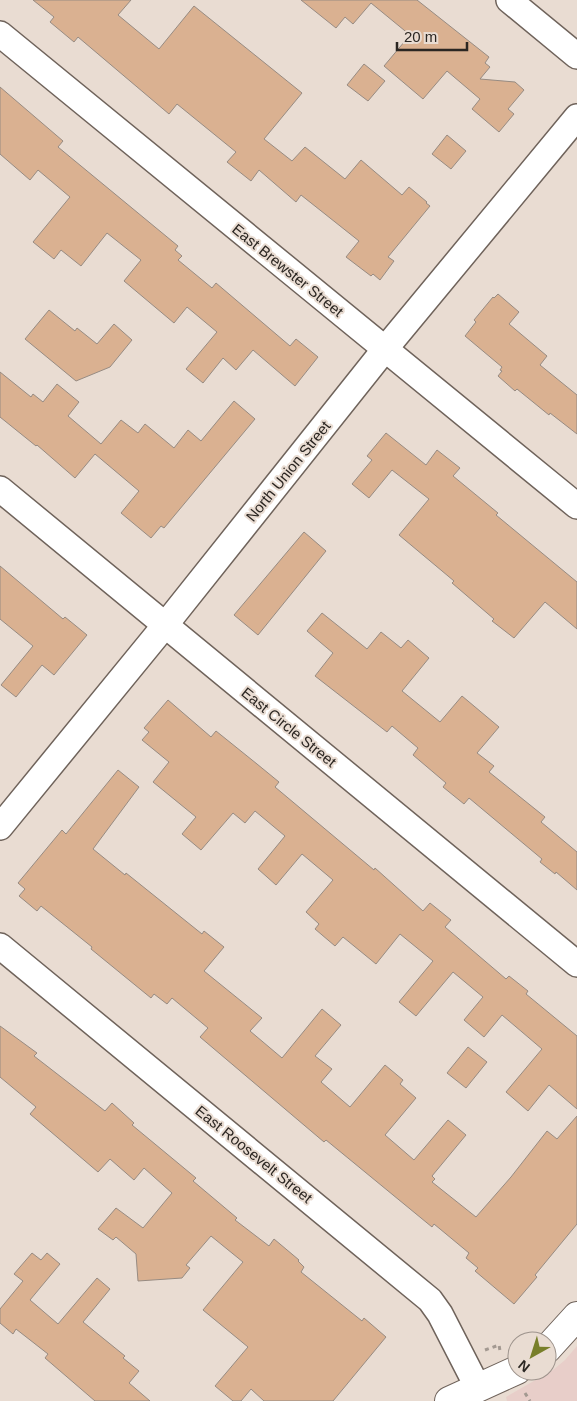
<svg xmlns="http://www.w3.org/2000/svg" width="577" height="1401" viewBox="0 0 577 1401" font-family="Helvetica,sans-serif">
<rect width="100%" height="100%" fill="#e9dcd2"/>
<polygon fill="#e8cec9" points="577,1346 577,1401 507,1401 506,1397 553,1370 565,1360"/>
<g fill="#dab191" stroke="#978b82">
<polygon points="33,0 131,0 118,15 159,49 194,6 302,93 264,139 292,161 305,147 345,179 361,160 402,195 409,187 427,202 426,203 430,206 388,257 394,261 380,280 373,274 371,276 346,257 359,241 301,195 296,202 259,170 251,181 227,162 236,152 177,104 169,114 78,37 74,42 50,22 54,17"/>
<polygon points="301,0 417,0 489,57 485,63 490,67 480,79 515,82 524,90 508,109 514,114 499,132 472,109 480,99 447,71 423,99 384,66 410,35 371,3 353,24 345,17 336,28"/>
<polygon points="364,64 385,81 368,101 347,85"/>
<polygon points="0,87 63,141 58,147 178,246 175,250 182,256 178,260 212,288 216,283 290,346 296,339 318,357 295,386 253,350 236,370 223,358 203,383 186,369 217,332 187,307 174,323 124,281 141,260 107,233 81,266 61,250 54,259 33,242 70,197 38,170 30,180 0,154"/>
<polygon points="447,135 466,151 451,169 432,154"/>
<polygon points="498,294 519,312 509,324 547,356 540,365 577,395 577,434 550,413 549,415 517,389 515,391 498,376 502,371 500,370 502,367 465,336 476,322 474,320 493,297 494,298"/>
<polygon points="49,310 75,331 77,328 97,344 114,324 132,340 110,367 76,381 25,339"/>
<polygon points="0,372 31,397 33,394 43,402 57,384 79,402 68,416 101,444 121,420 138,433 145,424 174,448 188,430 201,441 234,401 255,419 164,528 161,526 151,538 121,513 139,491 95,454 75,478 37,445 36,446 0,417"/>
<polygon points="386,433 426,465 437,450 460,468 453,476 498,513 496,515 577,582 577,629 545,602 514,638 492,621 494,619 452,583 454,581 399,535 429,499 392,470 369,498 352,484 372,460 367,456"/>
<polygon points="304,532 326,551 258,635 234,615"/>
<polygon points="0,566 63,619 65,617 87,635 54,675 42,665 16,697 1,685 33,646 0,619"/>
<polygon points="322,613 367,649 381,632 401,648 408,640 429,658 402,691 440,722 462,696 499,727 477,753 494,766 489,772 545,817 541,822 577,852 577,890 556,872 555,874 540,862 542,859 469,798 464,804 443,787 446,783 413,755 418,748 392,726 387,732 315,676 333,653 307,631"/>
<polygon points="168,700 211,737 216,731 257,764 279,782 275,787 374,870 375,868 423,911 430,903 451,920 445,927 506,979 509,976 528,991 526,994 577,1036 577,1109 549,1085 528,1111 506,1092 542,1049 502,1015 484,1037 464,1020 483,997 453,972 416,1016 399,1002 433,961 400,934 376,964 343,937 335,946 315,929 319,924 306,912 333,880 302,854 276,885 258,869 285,836 255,811 245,823 233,813 201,850 182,834 196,817 153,782 169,762 142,740 149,732 144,728"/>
<polygon points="118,770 139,787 93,849 125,875 126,873 202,934 204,931 224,947 204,971 262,1018 250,1031 282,1058 322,1009 341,1025 315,1056 332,1069 321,1082 350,1107 385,1065 403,1080 400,1084 416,1098 385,1135 414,1160 448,1120 466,1135 432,1176 435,1179 432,1182 476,1217 511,1177 547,1131 557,1139 577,1116 577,1224 535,1275 537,1277 514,1304 475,1271 478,1268 466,1258 469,1253 434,1224 432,1227 326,1140 324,1142 200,1037 208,1028 172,998 167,1004 154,994 151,998 91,949 92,947 41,906 37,911 19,896 25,889 18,883 62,830 66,834"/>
<polygon points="0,1026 37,1053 34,1056 105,1111 112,1103 134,1123 132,1125 196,1178 193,1181 237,1218 235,1220 269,1246 274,1239 299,1260 298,1261 304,1267 301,1272 362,1321 364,1318 386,1337 333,1401 264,1401 251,1389 241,1401 233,1401 215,1386 248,1347 203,1310 243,1262 211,1236 186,1265 190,1268 182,1278 138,1281 136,1254 116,1237 113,1240 98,1229 116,1208 143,1228 172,1193 144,1168 134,1180 110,1159 98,1172 30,1114 36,1107 0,1077"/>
<polygon points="468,1047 487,1062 466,1088 447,1073"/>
<polygon points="32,1253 41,1260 47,1253 60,1264 30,1300 58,1324 97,1278 110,1289 83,1322 125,1356 123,1358 139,1371 129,1383 150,1401 95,1401 45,1358 48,1354 16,1329 13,1334 0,1323 0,1309 23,1281 14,1274"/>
</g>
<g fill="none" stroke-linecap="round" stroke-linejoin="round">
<defs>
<g id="street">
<polyline points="509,0 577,56"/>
<polyline points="0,34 577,506"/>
<polyline points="0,489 577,964"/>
<polyline points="0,827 166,624 385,349 577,117"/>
<polyline points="0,946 430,1300 440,1314 478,1388"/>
</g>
<g id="secondary">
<polyline points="547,1349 577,1316"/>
<polyline points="449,1401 517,1370"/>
</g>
</defs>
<use href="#street" stroke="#6f635b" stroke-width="28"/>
<use href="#secondary" stroke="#6f635b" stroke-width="30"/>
<g stroke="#a39991" stroke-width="3" stroke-dasharray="4 4" stroke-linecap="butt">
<polyline points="485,1350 499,1345 500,1351"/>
<polyline points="525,1393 530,1401"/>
</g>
<use href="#street" stroke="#fff" stroke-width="25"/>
<use href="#secondary" stroke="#fff" stroke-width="28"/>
</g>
<g text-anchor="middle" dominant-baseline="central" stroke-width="4" stroke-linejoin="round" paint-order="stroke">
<g font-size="15" fill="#2b2622" stroke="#e9dcd2">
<text transform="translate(288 270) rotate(39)">East Brewster Street</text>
<text transform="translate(288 471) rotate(-51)">North Union Street</text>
<text transform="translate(289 727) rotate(39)">East Circle Street</text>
<text transform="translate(254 1154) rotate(39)">East Roosevelt Street</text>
</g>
</g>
<g transform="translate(532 1356) rotate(219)"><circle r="24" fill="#e9dcd2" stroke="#9d938c"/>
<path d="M0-4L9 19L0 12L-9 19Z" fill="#787f2a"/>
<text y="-8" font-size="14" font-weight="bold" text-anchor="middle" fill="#2b2622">N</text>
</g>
<path d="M397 42v8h70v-8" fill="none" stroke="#2b2622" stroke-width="2.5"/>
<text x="404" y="42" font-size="15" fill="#2b2622" stroke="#e9dcd2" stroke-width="4" paint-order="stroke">20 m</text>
</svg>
